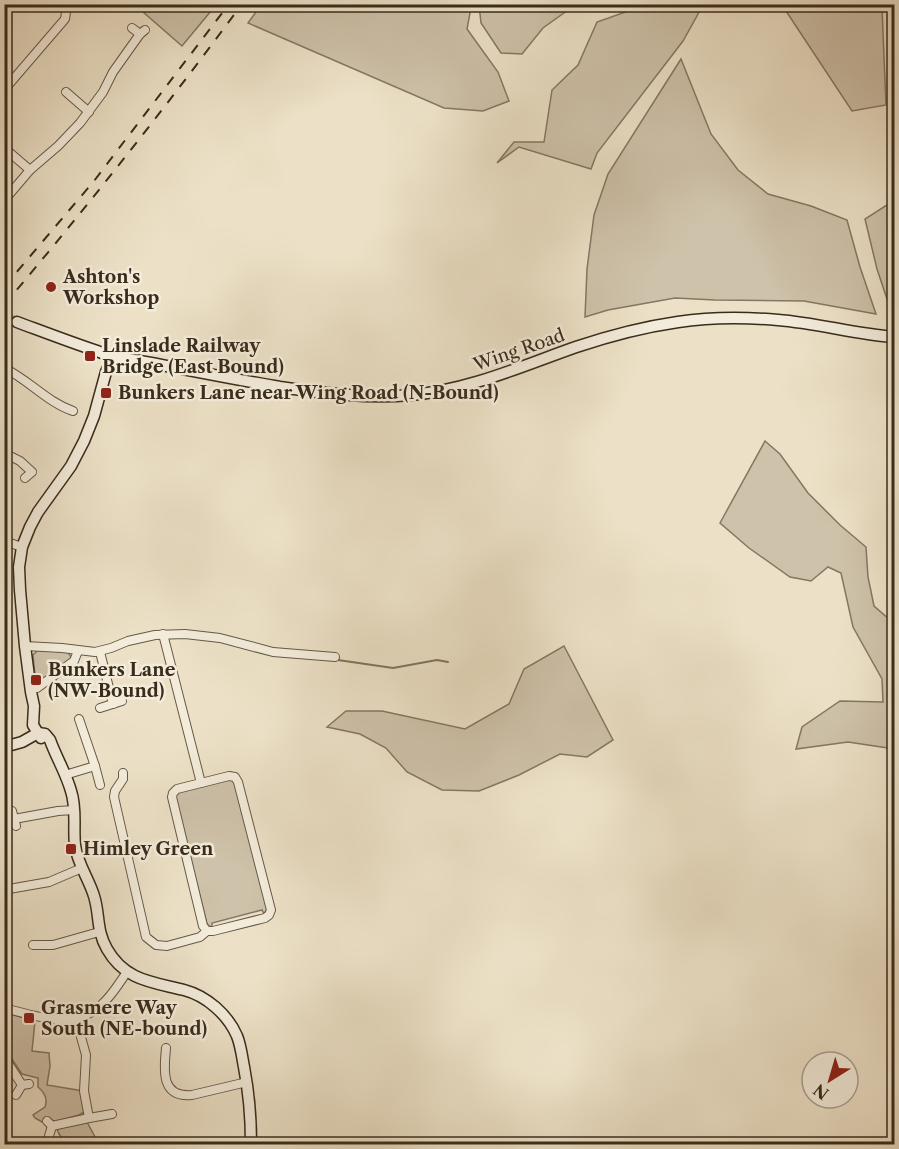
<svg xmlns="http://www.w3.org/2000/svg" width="899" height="1149" viewBox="0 0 899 1149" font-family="'Libre Caslon Text',serif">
<rect width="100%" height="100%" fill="#ece1c7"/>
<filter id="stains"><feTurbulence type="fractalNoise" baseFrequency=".00333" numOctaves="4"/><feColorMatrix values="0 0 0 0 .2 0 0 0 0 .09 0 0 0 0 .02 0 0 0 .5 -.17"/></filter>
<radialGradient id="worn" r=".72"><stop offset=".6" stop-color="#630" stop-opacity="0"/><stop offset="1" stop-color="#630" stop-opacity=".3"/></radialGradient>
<g fill="#cec2aa" stroke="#847763" stroke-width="1.5">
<polygon points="870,4 882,8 886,105 852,111 782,5"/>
<polygon points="135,5 216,5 182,46"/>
<polygon points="261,5 469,5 470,13 467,29 498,72 509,101 483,111 444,108 248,23"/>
<polygon points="479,5 479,4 575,5 543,28 522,54 501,53 481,23"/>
<polygon points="645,5 703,5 683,41 597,153 591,169 519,147 497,163 514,142 544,142 552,90 578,65 597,22"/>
<polygon points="681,59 711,134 738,170 768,194 811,206 847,220 860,267 876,314 804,301 715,300 675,298 608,310 585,317 587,269 594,215 608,174"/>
<polygon points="890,203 894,208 894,320 877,269 865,219"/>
<polygon points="765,441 780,454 808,493 840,525 866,547 868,577 874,606 889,619 894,628 894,750 888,748 848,742 796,749 802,727 840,701 883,702 882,679 853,627 841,573 828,567 811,581 790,577 749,548 720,523"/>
<polygon points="564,646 613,740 587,757 560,754 519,775 479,791 442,790 407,772 386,748 360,734 327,727 346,711 382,711 465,729 509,704 524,669"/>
<polygon points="38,650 68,652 71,657 69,661 36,685 33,655"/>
<polygon points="230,779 235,782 267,909 264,914 262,910 212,923 212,928 207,924 175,798 176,794 179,792"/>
<path d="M7 1013 35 1021 32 1051 49 1053 50 1066 47 1085 83 1091 84 1112 79 1115 55 1122 47 1117 42 1122 35 1118 33 1115 45 1107C48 1099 44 1092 38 1087V1078L22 1074 5 1049 4 1014Z"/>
<path d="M87 1122 95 1137 94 1144H76L74 1140C64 1140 59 1138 57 1128Z"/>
</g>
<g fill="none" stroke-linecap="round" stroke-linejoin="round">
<polyline stroke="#807360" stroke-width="2" points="338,660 393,668 437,660 448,662"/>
<polyline stroke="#c8bda5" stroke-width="10" stroke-dasharray="10 5" stroke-linecap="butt" points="4,316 17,322"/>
<defs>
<g id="street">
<polyline points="132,28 140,34"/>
<polyline points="4,90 65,19 66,12 63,4"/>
<polyline points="66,92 89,112"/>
<polyline points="9,152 30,170"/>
<polyline points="4,203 7,197 30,170 58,146 80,123 103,92 113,72 140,34 145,30"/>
<path d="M4 368C29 380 47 402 73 411"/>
<polyline points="4,453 20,461 32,472 25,478"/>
<polyline points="4,541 22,547"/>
<polyline points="163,634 201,783"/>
<polyline points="25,646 62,648 95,652 111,648 128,641 155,635 185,634 220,638 273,652 335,657"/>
<polyline points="100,652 113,704"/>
<polyline points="50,679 56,689"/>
<polyline points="37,688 74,661 78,651"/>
<polyline points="100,708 122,701"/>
<polyline points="79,719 95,766 100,785"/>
<polyline points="123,773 123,779 115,791 114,797 146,937 156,945 167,946 200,937 207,931"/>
<polyline points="65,775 95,766"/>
<polygon points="229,776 235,777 238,782 271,910 269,915 265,918 213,931 207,931 203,926 172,797 173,793 177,789"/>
<polyline points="12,811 16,826"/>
<polyline points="14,819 58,811 74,810"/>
<polyline points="9,889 49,882 82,868"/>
<polyline points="33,945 53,945 99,932"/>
<path d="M4 1008C36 1016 74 1031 101 1005 112 996 119 983 127 972"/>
<polyline points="76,1019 86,1055 84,1091 89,1118"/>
<path d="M166 1048C164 1069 160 1098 192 1095L247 1082"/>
<polyline points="4,1057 22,1085"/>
<polyline points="16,1095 22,1085 29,1084"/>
<polyline points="47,1121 52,1126 49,1136"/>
<polyline points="52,1126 89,1118 112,1114"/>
</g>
<g id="secondary">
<path d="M17 322C44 332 70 342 97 351 109 355 109 359 123 358 175 367 227 378 280 387 323 393 367 399 411 395 469 390 522 366 576 347 609 336 643 327 678 322 710 317 745 317 778 320 817 323 855 334 894 337"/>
<path d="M38 733 45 734 50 740C56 757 66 773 71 791 77 809 73 827 75 845 77 863 89 879 94 896 100 915 96 930 107 949 125 981 153 982 184 990 207 996 228 1015 237 1036 241 1046 242 1057 244 1067 249 1093 251 1118 251 1144"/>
<polyline points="41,738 33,725 34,706 31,692 25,646 20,590 19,567 22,547 30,527 38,512 71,466 84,441 94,416 106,372 112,359"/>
<polyline points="4,747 22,742 38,733"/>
</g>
</defs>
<use href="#street" stroke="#665947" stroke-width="10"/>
<use href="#secondary" stroke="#392c1c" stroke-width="13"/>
<use href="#street" stroke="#f3ecdb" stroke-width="8"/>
<use href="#secondary" stroke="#f3ecdb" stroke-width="10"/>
<g stroke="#392c1c" stroke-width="2" stroke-dasharray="10 10" stroke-linecap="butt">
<polyline points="4,287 94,181 229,4"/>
<path d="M4 305C87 207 166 107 242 4"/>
</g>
</g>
<g fill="#8f2418" stroke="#f3ecdb" stroke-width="2">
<circle cx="51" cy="287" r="6"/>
<rect x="84" y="350" width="12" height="12" rx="3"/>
<rect x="100" y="387" width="12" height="12" rx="3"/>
<rect x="30" y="674" width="12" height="12" rx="3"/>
<rect x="65" y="843" width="12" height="12" rx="3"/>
<rect x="23" y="1012" width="12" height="12" rx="3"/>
</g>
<g text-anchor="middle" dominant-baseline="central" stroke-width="5" stroke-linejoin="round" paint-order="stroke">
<g font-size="18" font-weight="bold" fill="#392c1c" stroke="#f3ecdb" text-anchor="start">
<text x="63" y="277">Ashton's<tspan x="63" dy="21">Workshop</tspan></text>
<text x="102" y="346">Linslade Railway<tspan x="102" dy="21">Bridge (East Bound)</tspan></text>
<text x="118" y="393">Bunkers Lane near Wing Road (N-Bound)</text>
<text x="48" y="670">Bunkers Lane<tspan x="48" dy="21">(NW-Bound)</tspan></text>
<text x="83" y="849">Himley Green</text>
<text x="41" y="1008">Grasmere Way<tspan x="41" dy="21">South (NE-bound)</tspan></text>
</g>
<g font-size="18" fill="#392c1c" stroke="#f3ecdb">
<text transform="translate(519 350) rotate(-19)">Wing Road</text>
</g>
</g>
<rect width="899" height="1149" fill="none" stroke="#ece1c7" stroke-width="24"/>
<rect x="6" y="6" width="887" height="1137" fill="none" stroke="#392c1c" stroke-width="3"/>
<rect x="12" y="12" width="875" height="1125" fill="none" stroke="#392c1c" stroke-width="1.5"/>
<g transform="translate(830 1080) rotate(217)"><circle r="28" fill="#f3ecdb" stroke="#a99f8f" stroke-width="1.5"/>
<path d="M0-4.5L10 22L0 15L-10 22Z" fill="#8f2418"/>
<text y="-9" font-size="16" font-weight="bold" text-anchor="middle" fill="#392c1c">N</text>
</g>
<rect width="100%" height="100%" filter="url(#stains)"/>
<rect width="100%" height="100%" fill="url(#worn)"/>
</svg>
